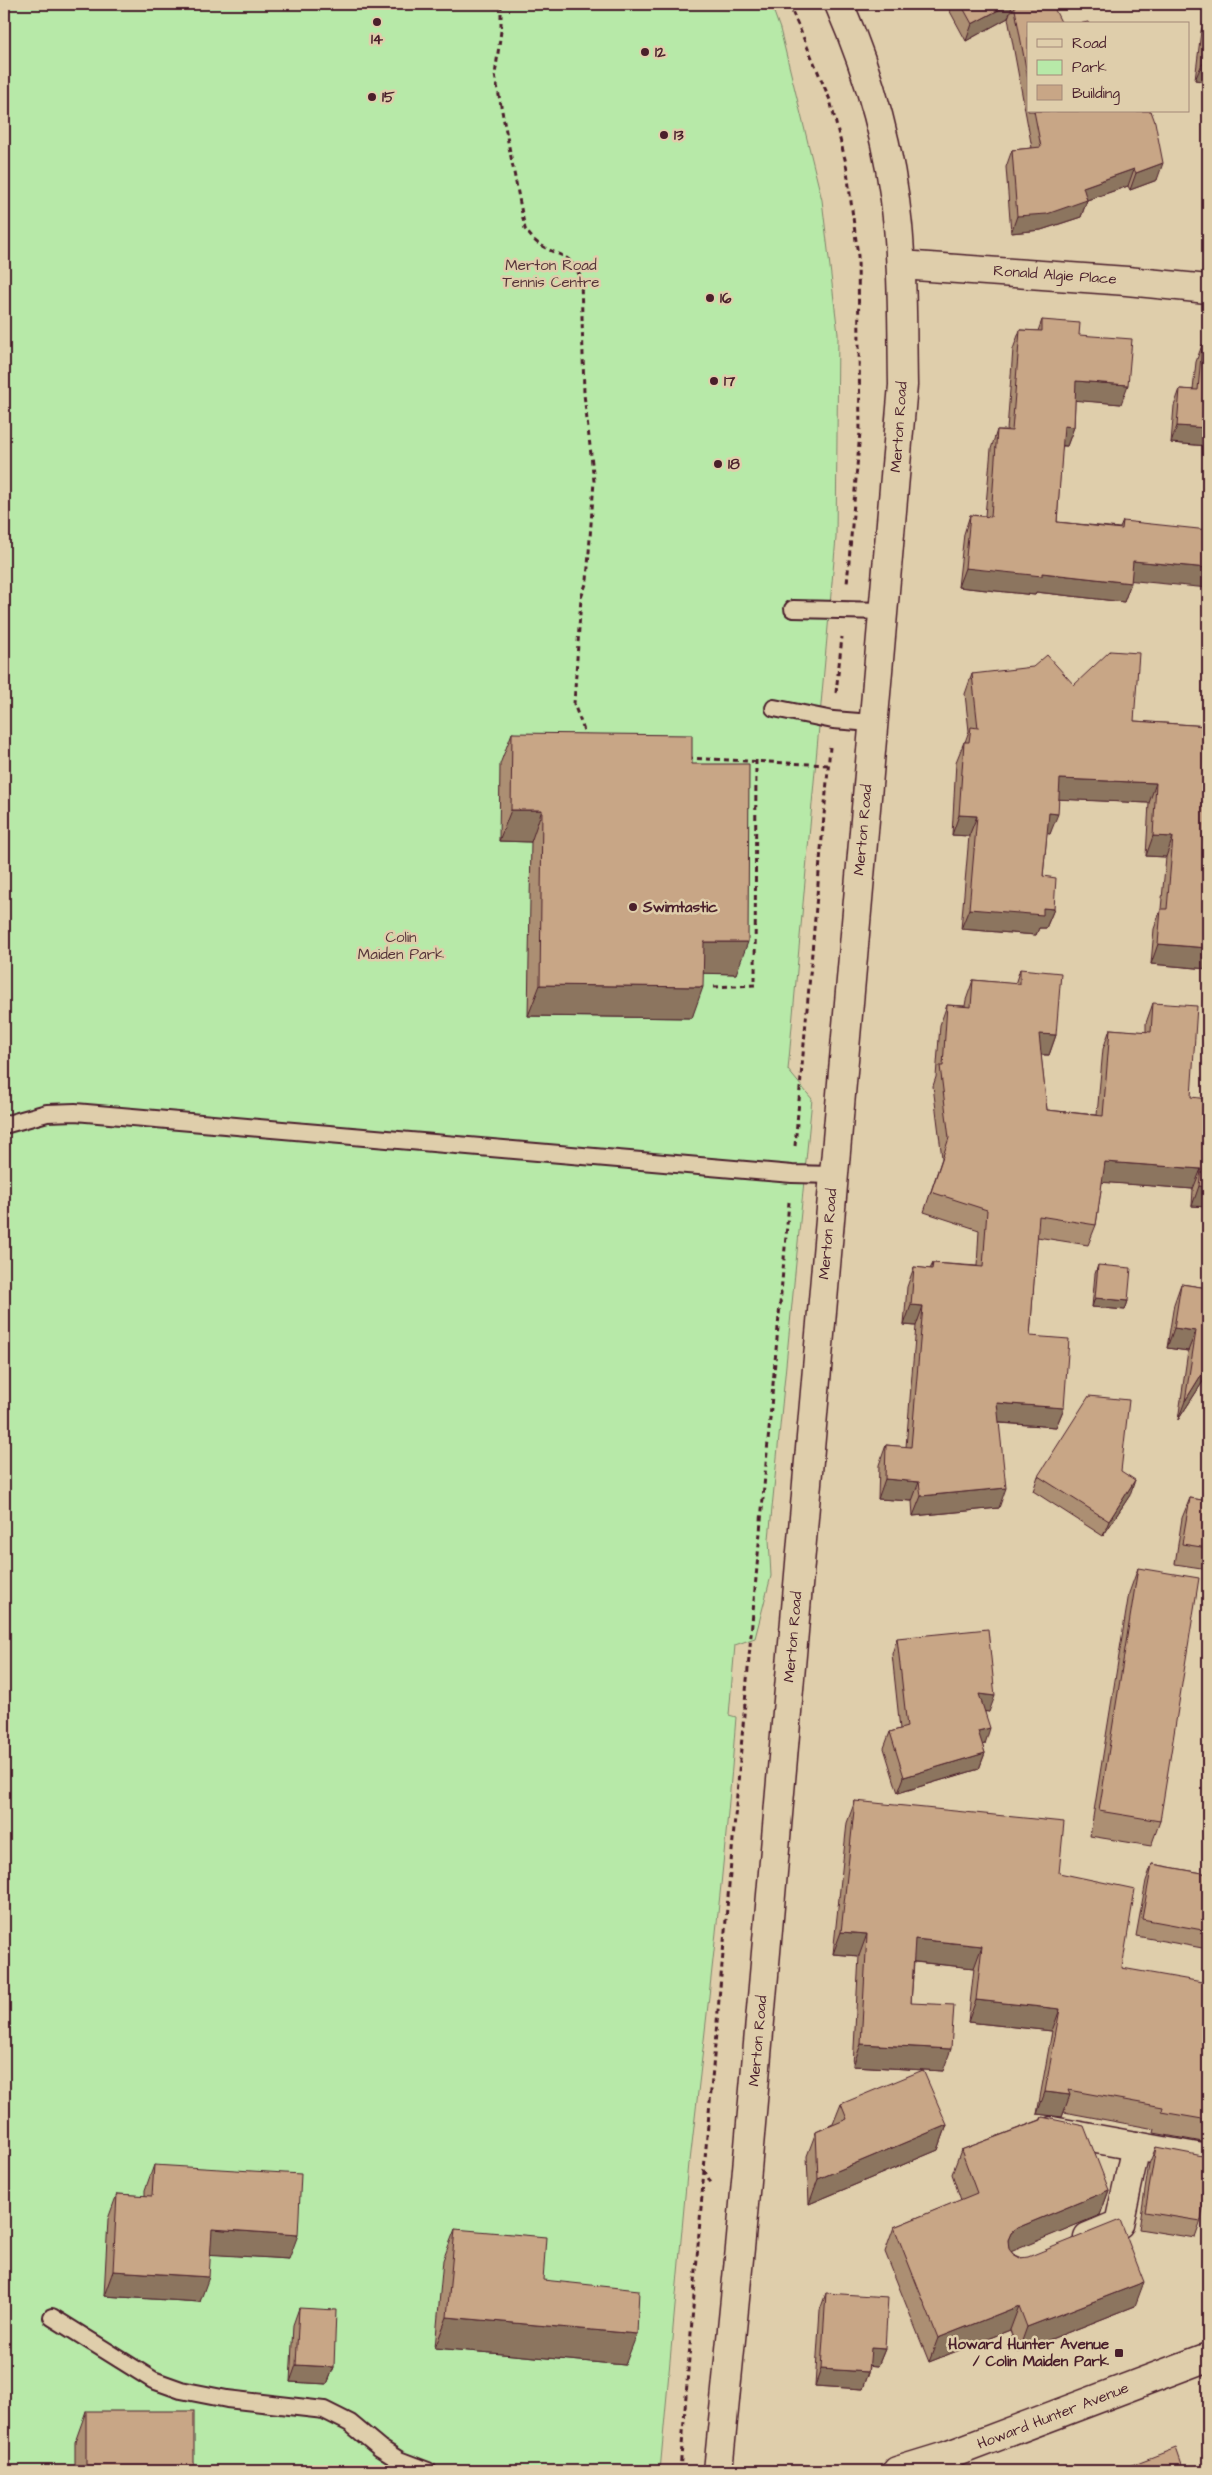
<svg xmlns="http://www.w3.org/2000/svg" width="1212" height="2475" viewBox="0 0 1212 2475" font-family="'Architects Daughter',sans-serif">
<rect width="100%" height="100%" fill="#dfceab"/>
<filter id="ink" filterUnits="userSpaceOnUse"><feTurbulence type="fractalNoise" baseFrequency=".02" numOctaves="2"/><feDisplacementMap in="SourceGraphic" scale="10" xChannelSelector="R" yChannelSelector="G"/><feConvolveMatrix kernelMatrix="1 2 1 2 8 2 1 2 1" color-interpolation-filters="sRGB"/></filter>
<g filter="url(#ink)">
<path fill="#b7e9a8" stroke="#80846a" d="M4 4H771L780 29 822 200 838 334 836 538 788 1070 812 1099 769 1539 771 1576 755 1638 735 1645 729 1715 736 1717C725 1865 707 2014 690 2161L688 2163 660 2471H4Z"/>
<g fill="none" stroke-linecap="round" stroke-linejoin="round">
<defs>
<g id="service">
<polyline points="793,609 885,611"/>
<polyline points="774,708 833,720 872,723"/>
<polyline points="4,1125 47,1113 75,1112 792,1174 833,1175"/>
<polyline points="52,2317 153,2380 181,2390 227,2399 324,2410 350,2423 380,2448 399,2460 428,2471"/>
</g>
<g id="minor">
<polyline points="901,265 1127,281 1208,289"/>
<polyline points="1052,2131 1208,2159"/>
<polyline points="1088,2237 1119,2224 1136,2146"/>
<polyline points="897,2471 946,2456 1208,2357"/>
</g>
<path id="secondary" d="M718 2471 741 2238 903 385C902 332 903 279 898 226 891 151 869 73 839 4"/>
</defs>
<use href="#service" stroke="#4a1f2b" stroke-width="20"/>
<use href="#minor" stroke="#4a1f2b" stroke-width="31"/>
<use href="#secondary" stroke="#4a1f2b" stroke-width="31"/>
<g stroke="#4a1f2b" stroke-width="3" stroke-dasharray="5 4" stroke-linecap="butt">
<path d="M501 4V31L495 75 525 229C529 234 534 241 539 244 561 259 568 250 581 278L584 394 594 481 587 581 581 598 574 704 586 736"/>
<polyline points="789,4 830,100 846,163 858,256 860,432 847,584"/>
<polyline points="836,693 842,637"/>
<polyline points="688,758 828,765"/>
<polyline points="714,987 755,985 756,760"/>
<polyline points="795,1146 830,747"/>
<polyline points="704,2170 712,2185"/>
<polyline points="680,2471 704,2170 789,1202"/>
</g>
<use href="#service" stroke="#dfceab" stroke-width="16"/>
<use href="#minor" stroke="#dfceab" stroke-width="28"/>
<use href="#secondary" stroke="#dfceab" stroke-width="28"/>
</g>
<g fill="#ac8f73" stroke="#4a1f2b">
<polygon points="946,4 1052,4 1028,24 1028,111 1151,111 1157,180 1130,190 1128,186 1087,200 1081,217 1041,230 1011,233 1006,167 1012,150 1032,148 1008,18 966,41"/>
<polygon points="1207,14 1208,82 1195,80 1201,31"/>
<polygon points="1042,320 1079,335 1121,404 1075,400 1074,427 1067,446 1062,446 1057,522 1120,528 1123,521 1131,581 1124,602 1036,592 1035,595 958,587 964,534 970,515 985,516 991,449 997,430 1007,430 1013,349 1020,330 1038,331"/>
<polygon points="1202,345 1208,345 1208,446 1171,443 1174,406 1180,389 1193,390 1196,362"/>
<polygon points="972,674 1074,685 1134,721 1208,726 1208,969 1151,964 1154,929 1161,909 1166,857 1146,856 1149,803 1059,799 1050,834 1047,833 1043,876 1054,909 1046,928 1039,928 1036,935 961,929 969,836 952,835 956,762 964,742 965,742 969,731 965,694"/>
<polygon points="512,733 692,764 736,974 703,973 692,1018 528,1016 531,842 499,841 500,764"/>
<polygon points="1020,969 1056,1035 1049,1055 1041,1055 1047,1110 1097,1115 1103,1049 1110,1029 1146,1032 1146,1023 1153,1003 1191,1097 1208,1207 1192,1206 1193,1189 1102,1182 1096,1225 1088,1245 1037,1237 1030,1336 1064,1408 1056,1427 999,1423 999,1508 913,1516 912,1501 878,1499 879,1465 886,1445 906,1447 916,1326 904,1325 907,1287 914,1267 930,1269 933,1263 977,1266 979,1230 924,1212 942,1158 933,1086 936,1077 940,1025 947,1005 965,1006 966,1000 973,980 1015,984"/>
<polygon points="1098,1265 1128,1301 1125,1310 1092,1307 1095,1274"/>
<polygon points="1181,1284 1208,1288 1208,1387 1204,1387 1206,1377 1178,1420 1188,1351 1167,1348 1174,1304"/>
<polygon points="1038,1476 1130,1495 1103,1536 1033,1491"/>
<polygon points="1208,1497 1208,1569 1175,1564 1182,1518 1190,1498 1207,1501"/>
<polygon points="1138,1568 1160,1821 1151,1846 1090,1836 1129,1593"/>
<polygon points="897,1638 989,1712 985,1711 985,1744 982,1744 985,1753 979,1769 898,1793 884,1748 890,1732 900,1729 892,1654"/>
<polygon points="855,1801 1059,1873 1122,1968 1205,2049 1208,2050 1208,2143 1154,2133 1155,2129 1064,2112 1062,2117 1037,2114 1052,2031 968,2022 974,1968 914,1962 911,2003 943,2071 853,2066 859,1956 833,1954 847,1823"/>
<polygon points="1152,1864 1208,1874 1208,1949 1136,1936 1146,1881"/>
<polygon points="841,2104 947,2125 938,2150 809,2204 807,2156 816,2132 833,2124"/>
<polygon points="1042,2117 1109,2190 1100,2215 1011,2251 1013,2254 1135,2306 1018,2352 1010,2330 929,2362 885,2252 894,2227 961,2200 952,2174 961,2150 1040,2120"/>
<polygon points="1156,2147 1201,2221 1195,2238 1139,2229 1149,2164"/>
<polygon points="154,2165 289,2259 210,2254 200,2302 104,2296 108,2219 117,2194 145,2196 145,2190"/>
<polygon points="455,2229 543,2280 625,2365 435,2348 443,2260"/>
<polygon points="826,2293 885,2349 878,2366 870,2365 869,2372 863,2389 815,2386 820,2310"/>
<polygon points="299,2308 334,2367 327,2384 290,2382 293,2325"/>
<polygon points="86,2411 194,2471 75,2471 75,2442"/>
</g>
<g fill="#8c745e" stroke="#4a1f2b">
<polygon points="1010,4 1013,4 1008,18 966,41 972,24"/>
<polygon points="1202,64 1208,64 1208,82 1195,80"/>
<polygon points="1163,163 1157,180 1130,190 1136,173"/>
<polygon points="1134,169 1128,186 1087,200 1081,217 1041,230 1011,233 1017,216 1083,187"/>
<polygon points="1076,381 1128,385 1121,404 1070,400"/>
<polygon points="1064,426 1074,427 1067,446 1057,445"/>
<polygon points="1177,426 1208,428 1208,446 1171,443"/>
<polygon points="1133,561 1208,568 1208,588 1126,580"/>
<polygon points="965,568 1042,573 1131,583 1124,602 1036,592 1035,595 958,587"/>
<polygon points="1060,779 1156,783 1149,803 1053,799"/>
<polygon points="511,810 542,810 531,842 499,841"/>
<polygon points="1049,813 1058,814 1050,834 1041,833"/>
<polygon points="959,815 977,816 969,836 952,835"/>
<polygon points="1153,836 1173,837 1166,857 1146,856"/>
<polygon points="1043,908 1054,909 1046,928 1039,928 1036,935 961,929 969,909"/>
<polygon points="704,942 748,942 736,974 692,973"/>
<polygon points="1158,944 1208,948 1208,969 1151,964"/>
<polygon points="540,985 703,987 692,1018 528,1016"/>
<polygon points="1039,1034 1056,1035 1049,1055 1031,1054"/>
<polygon points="1105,1162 1201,1169 1193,1189 1098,1182"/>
<polygon points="1199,1186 1208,1187 1208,1207 1192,1206"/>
<polygon points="1095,1298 1128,1301 1125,1310 1092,1307"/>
<polygon points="911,1305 923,1306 916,1326 904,1325"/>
<polygon points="1174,1328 1196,1331 1188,1351 1167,1348"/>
<polygon points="1208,1364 1208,1370 1206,1377 1178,1420 1185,1401"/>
<polygon points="997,1403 1064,1408 1056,1427 989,1422"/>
<polygon points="885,1479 919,1482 912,1501 878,1499"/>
<polygon points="1135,1480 1130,1495 1103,1536 1109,1521"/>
<polygon points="1006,1488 999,1508 913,1516 921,1496"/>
<polygon points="979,1694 995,1696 989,1712 974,1710"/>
<polygon points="990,1728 985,1744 972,1747 978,1731"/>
<polygon points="985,1753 979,1769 898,1793 904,1777"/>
<polygon points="841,1932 867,1934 859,1956 833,1954"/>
<polygon points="915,1939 982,1946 974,1968 907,1961"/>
<polygon points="976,2000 1060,2009 1052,2031 968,2022"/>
<polygon points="861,2044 951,2049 943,2071 853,2066"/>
<polygon points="1045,2092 1070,2095 1062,2117 1037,2114"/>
<polygon points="947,2125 938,2150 809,2204 818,2179"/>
<polygon points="1109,2190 1100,2215 1008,2253 1008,2240 1011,2233 1017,2228"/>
<polygon points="212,2229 298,2235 289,2259 203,2254"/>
<polygon points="113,2271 209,2277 200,2302 104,2296"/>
<polygon points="1144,2282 1135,2306 1018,2352 1027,2327"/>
<polygon points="1019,2306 1010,2330 929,2362 938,2338"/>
<polygon points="447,2317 637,2334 625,2365 435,2348"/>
<polygon points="871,2348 885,2349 878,2366 865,2365"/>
<polygon points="296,2365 334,2367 327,2384 290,2382"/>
<polygon points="821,2369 869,2372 863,2389 815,2386"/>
</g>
<g fill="#c8a686" stroke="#4a1f2b">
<polygon points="961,4 1010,4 972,24"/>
<polygon points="1014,4 1052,4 1062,24 1028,24 1028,79"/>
<polygon points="1207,14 1208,14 1208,64 1202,64"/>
<polygon points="1088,22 1089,24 1078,24"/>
<polygon points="1034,111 1151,111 1155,122 1163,163 1136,173 1134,169 1083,187 1087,200 1047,214 1017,216 1012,150 1041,147"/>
<polygon points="1042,320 1080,323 1079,335 1132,339 1128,385 1076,381 1074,427 1064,426 1057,522 1122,529 1123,521 1208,530 1208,568 1133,561 1131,583 1042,573 1042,576 965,568 970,515 991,517 997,430 1012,431 1020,330 1042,331"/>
<polygon points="1202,345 1208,345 1208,428 1177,426 1180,389 1198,390"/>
<polygon points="1110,651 1139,653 1134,721 1208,726 1208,948 1158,944 1161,909 1167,909 1173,837 1153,836 1156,783 1060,779 1058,814 1049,813 1043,876 1056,878 1054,909 1043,908 1043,915 969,909 977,816 959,815 964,742 969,742 971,727 978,728 972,674 1033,667 1047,655 1074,685"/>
<polygon points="512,733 692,735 692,764 749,764 748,942 704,942 703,987 540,985 542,810 511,810"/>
<polygon points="1020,969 1061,973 1056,1035 1039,1034 1047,1110 1103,1116 1110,1029 1151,1032 1153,1003 1197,1006 1191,1097 1208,1099 1208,1187 1199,1186 1201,1169 1105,1162 1096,1225 1039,1216 1030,1336 1069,1339 1064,1408 997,1403 1006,1488 921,1496 919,1482 885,1479 886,1445 911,1447 923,1306 911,1305 914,1267 932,1269 933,1263 983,1267 987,1210 931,1192 949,1138 940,1066 943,1066 947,1005 971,1007 973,980 1020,984"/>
<polygon points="1098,1265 1131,1268 1128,1301 1095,1298"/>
<polygon points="1181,1284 1208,1288 1208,1364 1185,1401 1196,1331 1174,1328"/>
<polygon points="1089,1396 1129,1400 1121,1471 1135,1480 1109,1521 1038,1476"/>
<polygon points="1190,1498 1208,1501 1208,1548 1182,1544"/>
<polygon points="1138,1568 1199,1578 1160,1821 1099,1811"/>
<polygon points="988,1629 995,1696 979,1694 990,1728 978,1731 985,1753 904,1777 890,1732 907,1727 897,1638"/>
<polygon points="855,1801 1064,1822 1059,1873 1135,1889 1122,1968 1208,1983 1208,2032 1205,2049 1208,2050 1208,2120 1162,2112 1163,2107 1068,2090 1070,2095 1045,2092 1060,2009 976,2000 982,1946 915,1939 911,2003 954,2005 951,2049 861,2044 867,1934 841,1932"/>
<polygon points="1152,1864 1208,1874 1208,1931 1142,1919"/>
<polygon points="923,2070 947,2125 818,2179 816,2132 847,2119 841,2104"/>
<polygon points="1042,2117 1084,2126 1109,2190 1017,2228 1011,2233 1008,2240 1009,2249 1013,2254 1020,2258 1028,2257 1120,2220 1144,2282 1027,2327 1019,2306 938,2338 894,2227 977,2193 961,2150 1041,2120"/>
<polygon points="1156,2147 1208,2157 1208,2178 1201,2221 1145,2212"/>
<polygon points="154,2165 301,2174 298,2235 212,2229 209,2277 113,2271 117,2194 152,2196"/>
<polygon points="455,2229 546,2237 543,2280 639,2290 637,2334 447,2317"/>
<polygon points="826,2293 888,2297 885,2349 871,2348 869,2372 821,2369"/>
<polygon points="299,2308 336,2310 334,2367 296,2365"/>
<rect x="86" y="2411" width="108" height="60"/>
<polygon points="1176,2448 1184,2471 1116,2471"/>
</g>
</g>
<g fill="#4a1f2b" stroke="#dfceab" stroke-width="2">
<circle cx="377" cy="22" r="5"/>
<circle cx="645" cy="52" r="5"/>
<circle cx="372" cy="97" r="5"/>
<circle cx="664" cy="135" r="5"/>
<circle cx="710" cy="298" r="5"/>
<circle cx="714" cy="381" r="5"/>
<circle cx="718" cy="464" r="5"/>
<circle cx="633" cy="907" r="5"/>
<rect x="1114" y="2348" width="10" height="10" rx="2.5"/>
</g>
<g text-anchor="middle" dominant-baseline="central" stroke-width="5" stroke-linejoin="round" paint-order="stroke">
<g font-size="15" font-weight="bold" fill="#4a1f2b" stroke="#dfceab" text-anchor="start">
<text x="377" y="39" text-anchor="middle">14</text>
<text x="655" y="52">12</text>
<text x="382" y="97">15</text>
<text x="674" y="135">13</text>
<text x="720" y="298">16</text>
<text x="724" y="381">17</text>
<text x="728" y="464">18</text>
<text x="643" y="907">Swimtastic</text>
<text x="1109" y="2344" text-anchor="end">Howard Hunter Avenue<tspan x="1109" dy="17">/ Colin Maiden Park</tspan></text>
</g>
<g font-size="15" fill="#553338" stroke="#dfceab">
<text x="551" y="265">Merton Road<tspan x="551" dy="17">Tennis Centre</tspan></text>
<text x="401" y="937">Colin<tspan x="401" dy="17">Maiden Park</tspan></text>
</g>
<g font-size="15" fill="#4a1f2b" stroke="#dfceab">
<text transform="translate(1055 275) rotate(4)">Ronald Algie Place</text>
<text transform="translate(899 427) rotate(-86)">Merton Road</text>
<text transform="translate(863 830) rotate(-85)">Merton Road</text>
<text transform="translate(828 1234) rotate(-85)">Merton Road</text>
<text transform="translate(793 1637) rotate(-85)">Merton Road</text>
<text transform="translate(758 2041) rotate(-85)">Merton Road</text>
<text transform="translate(1053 2416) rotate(-21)">Howard Hunter Avenue</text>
</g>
</g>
<rect width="1212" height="2475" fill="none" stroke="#dfceab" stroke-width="20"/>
<rect x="10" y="10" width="1192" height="2455" fill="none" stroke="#4a1f2b" stroke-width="2" filter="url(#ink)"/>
<rect x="1027" y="22" width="162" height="90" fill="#dfceab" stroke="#a38878"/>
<rect x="1037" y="39" width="25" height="8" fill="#dfceab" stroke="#a38878"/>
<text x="1072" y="48" font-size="15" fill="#4a1f2b">Road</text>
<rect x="1037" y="60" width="25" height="15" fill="#b7e9a8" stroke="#a38878"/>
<text x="1072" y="72" font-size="15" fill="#4a1f2b">Park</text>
<rect x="1037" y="85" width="25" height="15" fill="#c8a686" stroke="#a38878"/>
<text x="1072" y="98" font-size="15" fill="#4a1f2b">Building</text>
</svg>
